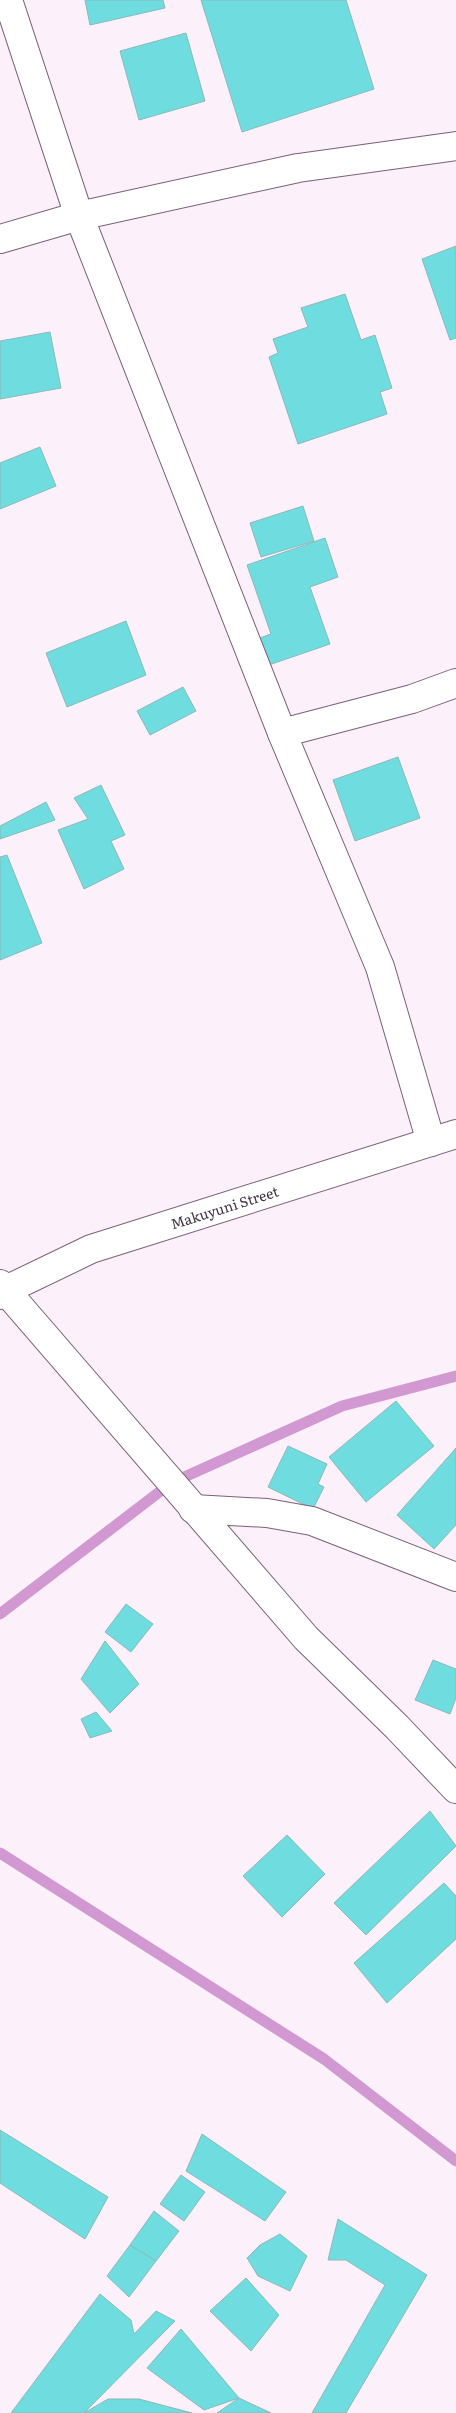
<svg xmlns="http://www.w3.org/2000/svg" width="456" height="2413" viewBox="0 0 456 2413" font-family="Literata,serif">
<rect width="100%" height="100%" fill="#fcf0fb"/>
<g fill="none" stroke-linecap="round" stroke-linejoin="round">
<g stroke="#d298d1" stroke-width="11">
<polyline points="0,1614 171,1483 342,1406 456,1376"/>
<polyline points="0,1853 324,2059 456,2161"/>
</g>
</g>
<g fill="#6fdddf" stroke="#8ab9ba">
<polygon points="85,0 163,0 165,8 90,25"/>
<polygon points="201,0 346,0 374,89 242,132"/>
<polygon points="186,33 205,101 139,120 120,51"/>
<polygon points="456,246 456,338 450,340 422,259"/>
<polygon points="345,294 361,340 375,335 392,388 380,392 387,414 298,444 269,357 278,353 273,339 308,327 301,308"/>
<polygon points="50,332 61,388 0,399 0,341"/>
<polygon points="40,447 56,486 0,509 0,463"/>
<polygon points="303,506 314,541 261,557 250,523"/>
<polygon points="325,538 338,577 310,587 330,644 263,667 254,640 271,634 247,565"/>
<polygon points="126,621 146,675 67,707 46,653"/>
<polygon points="183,687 196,711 150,735 137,711"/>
<polygon points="398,757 420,818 355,841 333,780"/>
<polygon points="101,785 125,835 111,841 124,869 84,889 58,830 88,819 74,798"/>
<polygon points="46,802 55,820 0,839 0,826"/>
<polygon points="7,855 42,943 0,960 0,857"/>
<polygon points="396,1401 434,1446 366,1502 329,1457"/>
<polygon points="288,1446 327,1464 318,1484 324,1487 313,1509 268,1487"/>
<polygon points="456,1448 456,1525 434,1549 397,1515"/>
<polygon points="126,1604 153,1624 131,1652 105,1632"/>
<polygon points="105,1641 139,1684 110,1713 81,1679"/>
<polygon points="433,1660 456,1669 456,1698 450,1714 415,1700"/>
<polygon points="96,1712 112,1731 90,1738 81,1719"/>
<polygon points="430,1811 456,1846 366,1935 334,1903"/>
<polygon points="287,1835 325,1874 282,1917 243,1876"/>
<polygon points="444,1883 456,1896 456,1939 387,2003 354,1963"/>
<polygon points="0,2130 108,2197 85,2239 0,2183"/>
<polygon points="202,2134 286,2192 265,2221 186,2171"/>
<polygon points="181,2175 205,2192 184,2221 160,2204"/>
<polygon points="154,2211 179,2231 156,2261 130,2245"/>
<polygon points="338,2219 427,2275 346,2413 312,2413 385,2285 346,2260 328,2260"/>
<polygon points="280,2234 307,2256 290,2291 258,2276 247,2258 260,2245"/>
<polygon points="130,2245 156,2261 129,2297 107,2276"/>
<polygon points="246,2278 279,2315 251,2351 210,2311"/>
<polygon points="100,2294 131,2320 134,2334 156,2311 175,2321 84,2413 11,2413"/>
<polygon points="181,2329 239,2398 204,2410 147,2368"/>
<polygon points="239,2398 271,2413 217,2413"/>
<polygon points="108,2399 139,2399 192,2413 84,2413"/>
</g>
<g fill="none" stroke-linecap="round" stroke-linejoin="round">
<defs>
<g id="minor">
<polyline points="8,0 79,216 282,733 380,967 431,1142"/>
<polyline points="0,239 79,216 298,168 456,146"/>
<polyline points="282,733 412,699 456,683"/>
<polyline points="0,1284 306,1638 397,1727 456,1789"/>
<path id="s1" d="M0 1295 6 1290 91 1249 456 1134"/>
<polyline points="193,1509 267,1513 312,1521 456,1577"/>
</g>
</defs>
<use href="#minor" stroke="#7a6079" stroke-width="30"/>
<use href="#minor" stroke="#fff" stroke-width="28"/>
</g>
<g text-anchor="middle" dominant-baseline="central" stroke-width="4.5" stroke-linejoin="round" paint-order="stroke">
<g font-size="14" fill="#3f333f" stroke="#fff">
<text stroke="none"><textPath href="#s1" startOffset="242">Makuyuni Street</textPath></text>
</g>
</g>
</svg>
